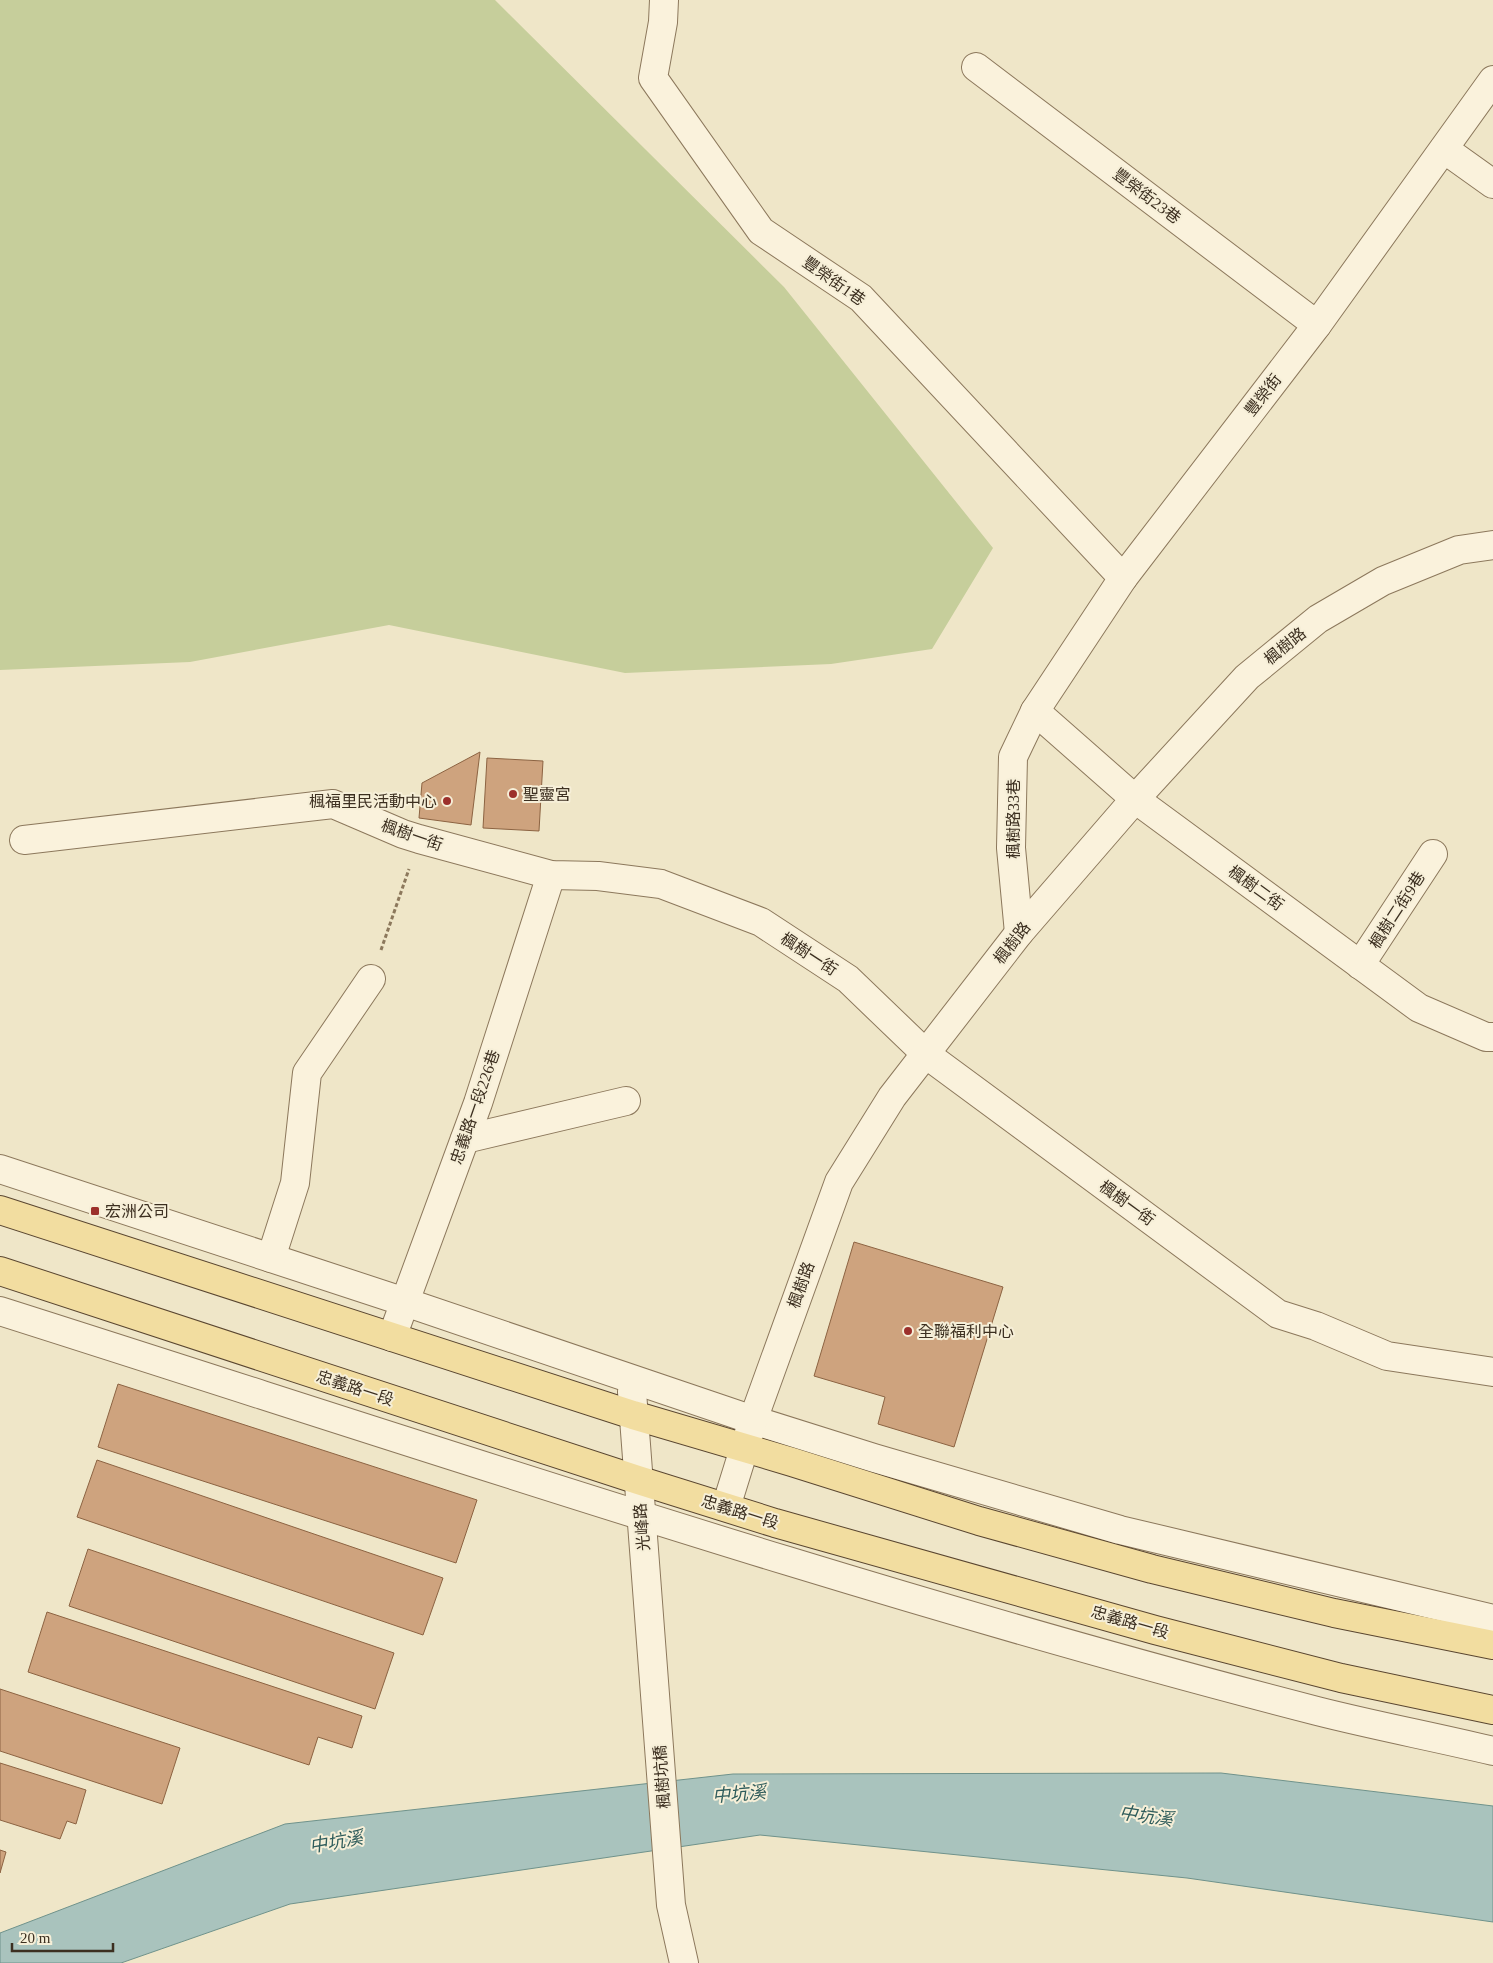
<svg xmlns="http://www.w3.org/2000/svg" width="1493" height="1963" viewBox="0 0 1493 1963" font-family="'Times New Roman','Noto Sans TC',serif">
<rect width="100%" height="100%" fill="#efe6c8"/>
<polygon fill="#c6ce9b" points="0,0 495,0 784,287 993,548 932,649 831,664 625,673 389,625 190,662 0,670"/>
<polygon fill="#a9c3bd" stroke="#6f928b" points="1221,1773 1493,1806 1493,1922 1187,1878 760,1835 290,1904 121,1963 0,1963 0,1933 285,1824 733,1774"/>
<g fill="#cea37e" stroke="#8c6342">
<polygon points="480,752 471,825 419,818 422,783"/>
<polygon points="487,758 543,761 539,831 483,828"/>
<polygon points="854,1242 1003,1287 954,1447 878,1424 885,1397 814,1376"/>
<polygon points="118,1384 477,1500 456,1563 98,1447"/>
<polygon points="97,1460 443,1578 423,1635 77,1517"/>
<polygon points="88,1549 394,1653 375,1709 69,1606"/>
<polygon points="47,1612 362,1716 352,1748 318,1737 309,1765 28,1672"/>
<polygon points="0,1689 180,1748 162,1804 0,1751"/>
<polygon points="0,1763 86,1790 76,1824 67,1821 60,1839 0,1820"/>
<polygon points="0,1850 6,1852 0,1873"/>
</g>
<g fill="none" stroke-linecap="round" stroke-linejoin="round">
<defs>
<g id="minor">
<polyline points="664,0 663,22 653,78 761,231 861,298 1123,578"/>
<polyline points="976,67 1317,325"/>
<polyline points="1444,149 1493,184"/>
<polyline points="1035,711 1135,799 1419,1008 1486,1037 1493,1037"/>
<polyline points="24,840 333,804 403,834 419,839 551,875 598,876 661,884 761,922 848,979 927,1055 1278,1314 1316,1326 1387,1356 1493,1372"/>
<polyline points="1019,933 1011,848 1013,757 1035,711 1123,578 1317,325 1493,80"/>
<polyline points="1360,965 1433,854"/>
<polyline points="465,1139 626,1101"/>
<polyline points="0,1169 405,1302 753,1420 874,1458 1120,1530 1493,1619"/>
<polyline points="271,1258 295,1183 307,1073 371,979"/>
<path d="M0 1311C438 1450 873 1597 1317 1711 1376 1726 1435 1737 1493 1751"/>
<polyline points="392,1337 478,1103 551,875"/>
<polyline points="632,1392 671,1905 684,1963"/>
<polyline points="726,1507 753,1420 839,1182 892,1097 1019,933 1135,799 1247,677 1318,619 1383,581 1459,550 1493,545"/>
</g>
<g id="major">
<polyline points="0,1210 633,1415 792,1462 979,1521 1152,1569 1334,1613 1493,1645"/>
<polyline points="0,1271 638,1480 775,1523 1155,1630 1341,1678 1493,1710"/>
</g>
</defs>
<use href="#minor" stroke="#8c785c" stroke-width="30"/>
<use href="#major" stroke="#5a4630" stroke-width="30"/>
<polyline stroke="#8c785c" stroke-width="3" stroke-dasharray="4 2.5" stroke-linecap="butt" points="381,950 409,869"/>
<use href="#minor" stroke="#faf2dc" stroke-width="28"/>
<use href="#major" stroke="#f2dda0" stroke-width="28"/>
</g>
<g fill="#9c302b" stroke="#f6efd8" stroke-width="2">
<circle cx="513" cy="794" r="5"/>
<circle cx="447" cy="801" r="5"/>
<rect x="90" y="1206" width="10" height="10" rx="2.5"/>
<circle cx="908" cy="1331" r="5"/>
</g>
<g text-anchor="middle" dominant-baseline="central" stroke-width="4" stroke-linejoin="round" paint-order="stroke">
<g font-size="16" fill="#3c2f20" stroke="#f6efd8">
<text transform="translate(1147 196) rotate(37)">豐榮街23巷</text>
<text transform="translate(834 281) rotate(35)">豐榮街1巷</text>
<text transform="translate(1263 395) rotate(-52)">豐榮街</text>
<text transform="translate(1285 646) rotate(-39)">楓樹路</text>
<text transform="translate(1013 819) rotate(-90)">楓樹路33巷</text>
<text transform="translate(412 835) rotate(19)">楓樹一街</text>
<text transform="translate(1256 888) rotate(36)">楓樹二街</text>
<text transform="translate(1397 910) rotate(-57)">楓樹二街9巷</text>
<text transform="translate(1012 943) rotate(-52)">楓樹路</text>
<text transform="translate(809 954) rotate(33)">楓樹一街</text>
<text transform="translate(475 1107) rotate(-71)">忠義路一段226巷</text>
<text transform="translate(1127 1203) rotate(36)">楓樹一街</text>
<text transform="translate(801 1285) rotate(-70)">楓樹路</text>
<text transform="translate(355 1388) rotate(18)">忠義路一段</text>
<text transform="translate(740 1512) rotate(17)">忠義路一段</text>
<text transform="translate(642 1527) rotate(-95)">光峰路</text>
<text transform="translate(1130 1622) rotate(16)">忠義路一段</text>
<text transform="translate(662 1777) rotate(-94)">楓樹坑橋</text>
</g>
<g font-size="16" fill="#3c2f20" stroke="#f6efd8" text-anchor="start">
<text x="523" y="794">聖靈宮</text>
<text x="437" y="801" text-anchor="end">楓福里民活動中心</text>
<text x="105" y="1211">宏洲公司</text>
<text x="918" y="1331">全聯福利中心</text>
</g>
<g font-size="18" font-style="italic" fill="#2f5c5b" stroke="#f6efd8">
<text transform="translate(739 1794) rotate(-5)">中坑溪</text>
<text transform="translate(1146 1816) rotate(8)">中坑溪</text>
<text transform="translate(336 1842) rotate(-10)">中坑溪</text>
</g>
</g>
<path d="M12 1943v8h101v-8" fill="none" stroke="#3c2f20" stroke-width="2.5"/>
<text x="20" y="1943" font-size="15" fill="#3c2f20" stroke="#f6efd8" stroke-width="4" paint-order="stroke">20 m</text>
</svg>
